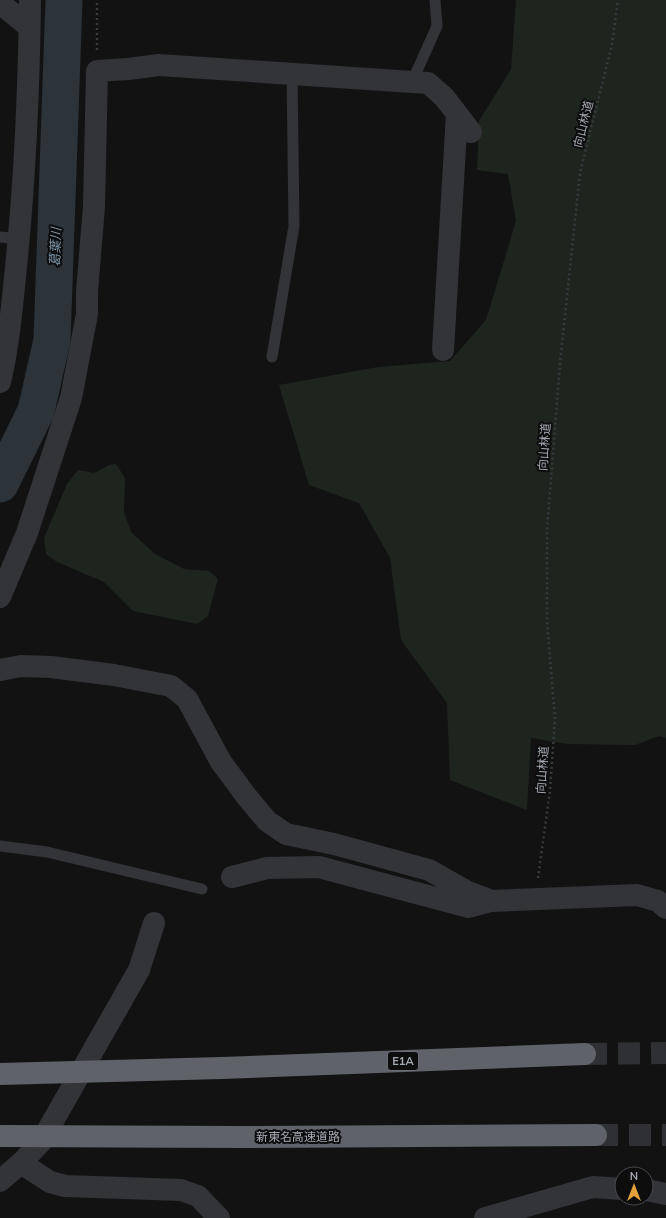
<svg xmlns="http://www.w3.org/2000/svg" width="666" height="1218" viewBox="0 0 666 1218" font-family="Mulish,'Noto Sans JP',sans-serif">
<rect width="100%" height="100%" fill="#121213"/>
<g fill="#1e251f">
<polygon points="516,0 666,0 666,738 659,736 635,745 567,744 531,738 527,810 450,780 447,703 401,640 390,558 359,503 309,485 279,385 378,367 450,361 486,320 516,221 508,174 477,170 479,121 511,69"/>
<polygon points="116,464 125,478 124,512 131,532 155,554 184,569 209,571 218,579 208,616 197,624 133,611 104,582 57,562 46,554 44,538 67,484 78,470 94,473 109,465"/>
</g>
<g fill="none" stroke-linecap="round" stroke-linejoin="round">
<polyline stroke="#2c343a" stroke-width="37" points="0,484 36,411 52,340 64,0"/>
<g stroke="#2f3033" stroke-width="22" stroke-dasharray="22 11" stroke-linecap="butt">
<polyline points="585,1054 666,1053"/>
<polyline points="596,1135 666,1135"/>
</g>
<g stroke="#393b3e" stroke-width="2.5" stroke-dasharray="2 3" stroke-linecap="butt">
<polyline points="97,50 97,0"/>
<polyline points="538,878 550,791 555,718 547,622 547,530 560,363 580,173 612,44 618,0"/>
</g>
<g stroke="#333438" stroke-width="11">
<polyline points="412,82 437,26 435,0"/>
<polyline points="0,237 19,239"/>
<polyline points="272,357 294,226 292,73"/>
<polyline points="0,846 47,852 202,889"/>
</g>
<g stroke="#333438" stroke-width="22">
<polyline points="0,3 29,27"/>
<polyline points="443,350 457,114"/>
<path d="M0 382C9 344 12 306 16 267 25 179 29 89 30 0"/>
<polyline points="0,597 27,533 71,398 87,314 87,291 94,207 97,71 128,69 159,65 428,83 444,97 471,132"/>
<polyline points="0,670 21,666 51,667 114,675 171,686 187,699 221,762 247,797 267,821 286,834 334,844 429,870 468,892 492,901 637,895 658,901 666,908"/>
<polyline points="232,877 267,868 319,867 469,907 487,902"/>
<polyline points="21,1163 50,1182 65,1186 181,1190 198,1196 219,1218"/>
<polyline points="0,1181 21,1163 41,1142 139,970 154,923"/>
<polyline points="646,1190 666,1194"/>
<polyline points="485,1218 593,1187 622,1189"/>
</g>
<g stroke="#5f6268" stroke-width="22">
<polyline points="222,1068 585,1054"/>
<polyline points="240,1137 596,1135"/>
</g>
<g stroke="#5f6268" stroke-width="22">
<polyline points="0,1074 222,1068"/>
<polyline points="0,1136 240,1137"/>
</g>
</g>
<g text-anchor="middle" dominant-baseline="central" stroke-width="4" stroke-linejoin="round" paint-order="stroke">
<rect fill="#0d0d0e" stroke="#777a81" stroke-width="1" x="388" y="1052" width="30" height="18" rx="3"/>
<g font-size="11" font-weight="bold" fill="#a4a9b2">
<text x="403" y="1061">E1A</text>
</g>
<g font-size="12" fill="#a4a9b2" stroke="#0d0d0e">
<text transform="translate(583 124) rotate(-76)">向山林道</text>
<text transform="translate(544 447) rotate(-86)">向山林道</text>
<text transform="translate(542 770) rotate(-86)">向山林道</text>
<text x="298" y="1136">新東名高速道路</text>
</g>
<g font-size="13" font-style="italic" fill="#7d98ab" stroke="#0d0d0e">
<text transform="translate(55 247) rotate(-88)">葛葉川</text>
</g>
</g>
<g transform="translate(634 1186)"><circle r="19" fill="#0d0d0e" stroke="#494b50"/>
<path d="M0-3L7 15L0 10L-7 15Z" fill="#e3a239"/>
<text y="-6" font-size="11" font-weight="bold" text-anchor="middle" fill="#a4a9b2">N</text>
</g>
</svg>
